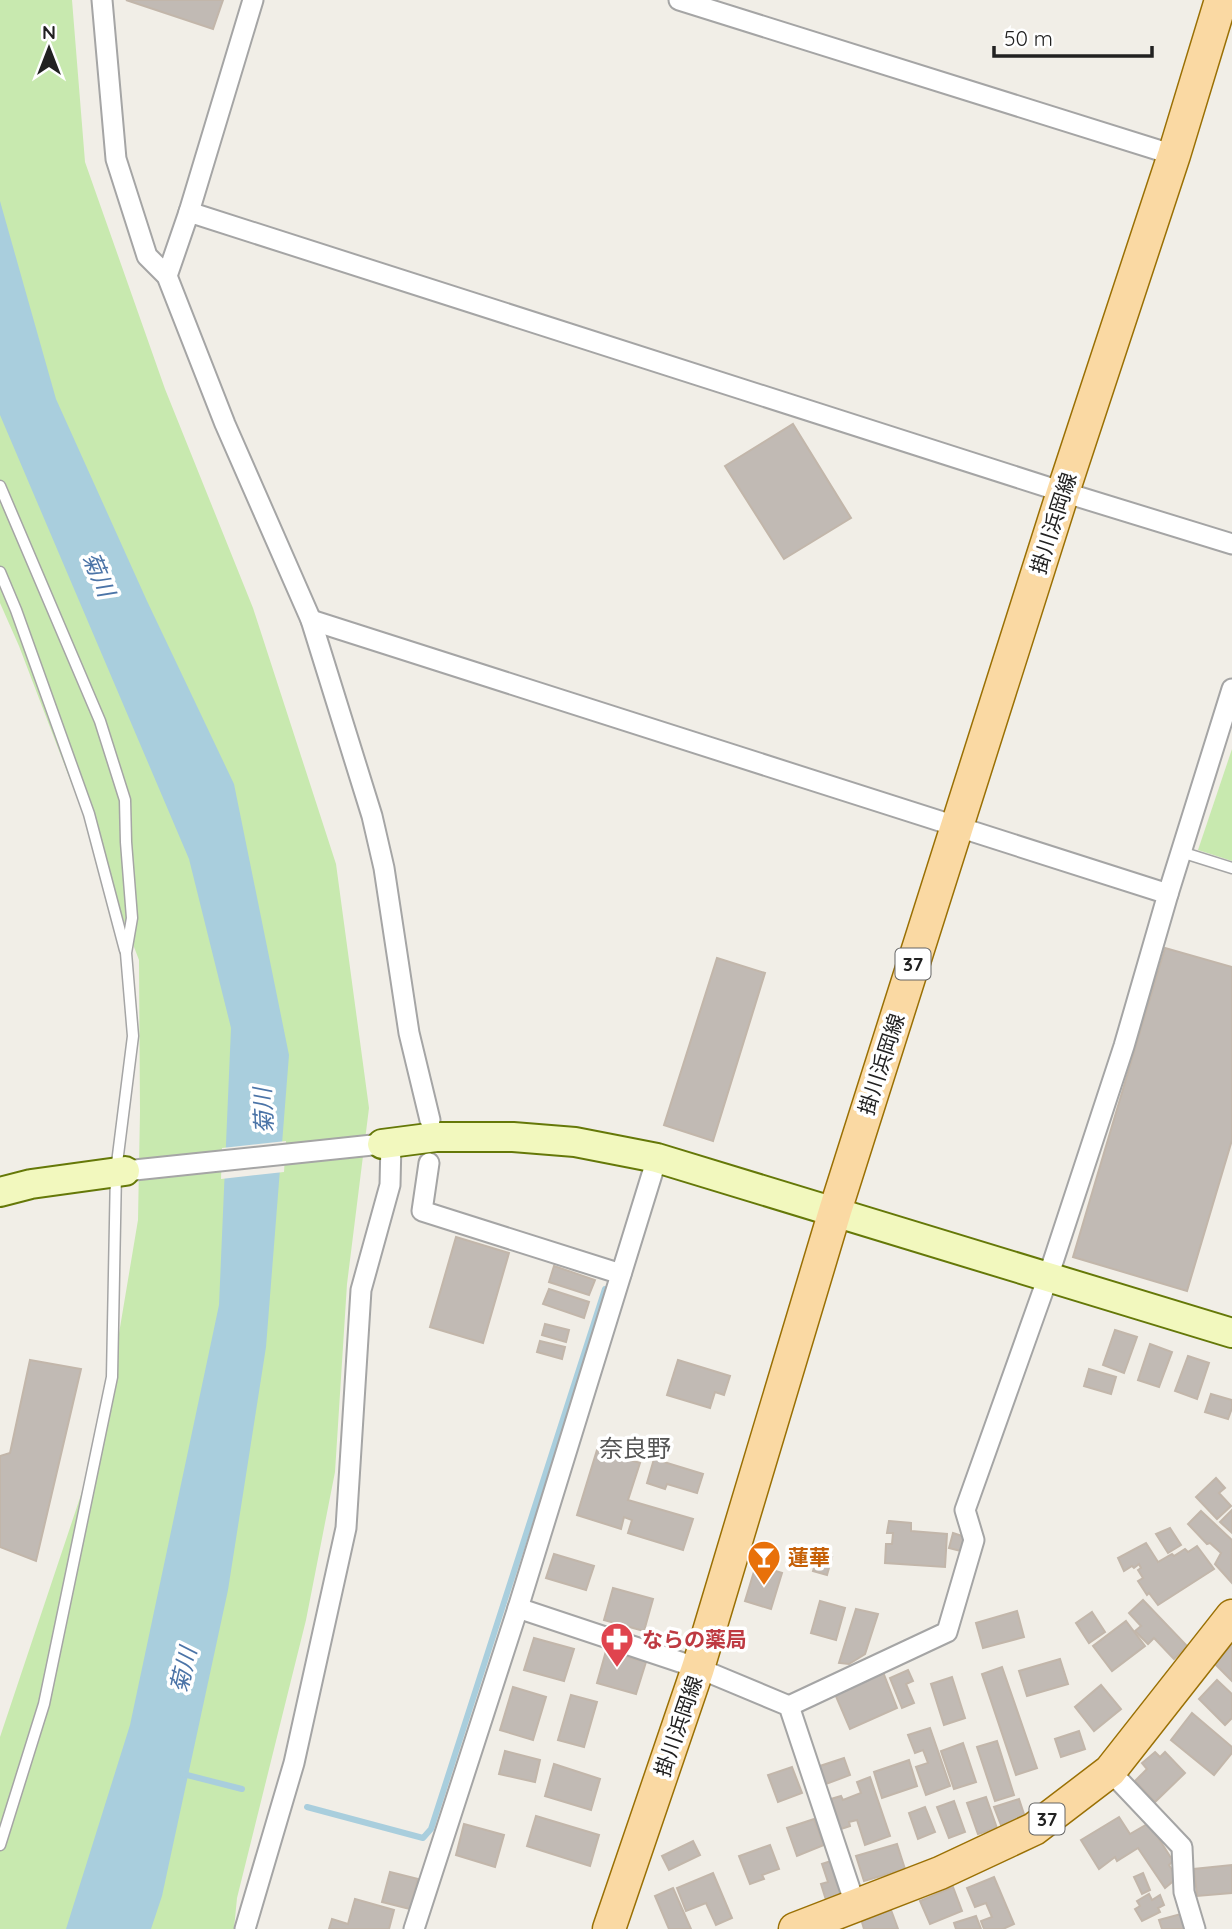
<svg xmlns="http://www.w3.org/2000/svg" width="1232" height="1929" viewBox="0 0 1232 1929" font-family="Quicksand,'Noto Sans JP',sans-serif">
<rect width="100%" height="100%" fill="#f1eee7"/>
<g fill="#c8e9af">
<polygon points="0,0 72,0 85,162 165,389 253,608 336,864 369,1108 347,1284 335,1472 306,1620 237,1898 234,1929 0,1929 0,1737 103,1429 138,1220 140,1111 139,960 19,646 0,603"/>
<polygon points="1232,749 1232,861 1198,850"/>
</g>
<polygon fill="#a9cedd" points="0,201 56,399 147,601 234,784 289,1055 266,1347 228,1590 162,1896 151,1929 66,1929 130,1725 219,1305 231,1028 189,859 0,415"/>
<polygon fill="#f1eee7" points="286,1141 284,1172 221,1179 222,1148"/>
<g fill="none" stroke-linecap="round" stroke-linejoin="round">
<g stroke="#a9cedd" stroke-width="6">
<polyline points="183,1774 242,1789"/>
<polyline points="307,1807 423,1838 431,1829 605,1289"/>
</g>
</g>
<g fill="#c1bab4" stroke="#c2b6aa" stroke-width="2">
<polygon points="126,0 223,0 213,29"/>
<polygon points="793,424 851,518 784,559 725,466"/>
<polygon points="1165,948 1232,967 1232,1140 1187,1291 1073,1257"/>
<polygon points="717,958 765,973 713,1141 664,1125"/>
<polygon points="456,1237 509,1253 483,1343 430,1327"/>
<polygon points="554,1266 595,1280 589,1295 549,1282"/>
<polygon points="549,1289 589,1302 584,1318 543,1304"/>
<polygon points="545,1324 569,1330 566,1342 542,1335"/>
<polygon points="1115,1330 1137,1337 1124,1373 1103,1365"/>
<polygon points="540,1341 565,1347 562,1359 537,1352"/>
<polygon points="1150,1344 1172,1352 1159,1387 1138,1380"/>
<polygon points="1188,1356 1209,1363 1197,1399 1175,1391"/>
<polygon points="30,1360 81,1369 36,1561 0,1547 0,1456 10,1453"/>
<polygon points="678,1360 730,1376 724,1395 715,1392 710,1408 667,1395"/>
<polygon points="1089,1369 1116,1377 1111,1394 1084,1386"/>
<polygon points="1211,1394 1232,1400 1232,1408 1228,1419 1205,1412"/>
<polygon points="597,1450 640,1463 628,1500 693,1519 683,1550 628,1533 632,1520 624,1517 621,1529 577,1515"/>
<polygon points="654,1459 703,1474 697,1493 667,1484 665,1489 647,1483"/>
<polygon points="1216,1478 1225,1488 1219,1493 1231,1506 1217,1519 1196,1497"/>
<polygon points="1232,1510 1232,1533 1220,1522"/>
<polygon points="1201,1511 1232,1540 1231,1582 1215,1564 1221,1553 1210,1543 1207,1544 1188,1524"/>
<polygon points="889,1521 911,1523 911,1531 947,1534 945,1567 885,1563 886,1544 892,1544 893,1533 887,1533"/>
<polygon points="1170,1528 1181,1545 1168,1553 1156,1534"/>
<polygon points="953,1533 965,1537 961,1551 949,1548"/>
<polygon points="1146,1543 1158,1562 1172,1554 1174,1556 1185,1549 1188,1552 1197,1546 1214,1569 1158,1605 1149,1593 1147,1595 1138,1581 1143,1578 1138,1570 1141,1568 1139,1564 1134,1568 1132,1566 1124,1571 1118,1558"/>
<polygon points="554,1554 594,1566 586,1590 546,1578"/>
<polygon points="818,1554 832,1557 827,1575 813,1571"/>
<polygon points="756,1565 782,1573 771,1609 745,1601"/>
<polygon points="613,1588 653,1599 644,1631 604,1620"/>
<polygon points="1143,1600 1187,1646 1174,1659 1154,1638 1148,1644 1135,1631 1141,1626 1129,1613"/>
<polygon points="820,1601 845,1608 836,1640 811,1633"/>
<polygon points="856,1609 878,1614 865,1654 849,1664 839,1663"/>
<polygon points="1017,1611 1024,1637 983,1648 976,1623"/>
<polygon points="1092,1612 1105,1632 1089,1643 1076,1623"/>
<polygon points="1126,1621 1145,1646 1112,1671 1093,1646"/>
<polygon points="534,1638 574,1649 564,1681 524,1670"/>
<polygon points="1232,1645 1232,1681 1214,1663"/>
<polygon points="606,1651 646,1662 636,1694 597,1683"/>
<polygon points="1060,1659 1068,1684 1027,1696 1019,1671"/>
<polygon points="1002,1667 1037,1768 1016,1775 982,1674"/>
<polygon points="908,1670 913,1681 906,1684 914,1703 902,1708 890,1678"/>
<polygon points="883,1672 897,1708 850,1729 835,1694"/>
<polygon points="952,1677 965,1718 944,1725 931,1684"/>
<polygon points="1217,1680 1232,1694 1232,1718 1225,1725 1199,1699"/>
<polygon points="1101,1685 1121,1709 1094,1731 1075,1707"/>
<polygon points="513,1687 546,1697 533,1740 500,1730"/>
<polygon points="571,1695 597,1702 584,1747 558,1740"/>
<polygon points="1192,1713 1232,1747 1232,1753 1214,1775 1171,1740"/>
<polygon points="930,1728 950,1786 926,1795 916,1767 928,1763 923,1750 915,1753 908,1735"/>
<polygon points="1079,1731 1085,1749 1061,1757 1055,1739"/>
<polygon points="997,1741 1014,1795 995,1801 977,1747"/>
<polygon points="963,1743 976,1782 954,1789 941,1751"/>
<polygon points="505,1751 540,1760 535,1782 499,1774"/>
<polygon points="1155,1752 1160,1757 1165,1752 1185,1773 1155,1802 1135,1781 1147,1769 1142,1763"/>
<polygon points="844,1758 850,1775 826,1784 820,1766"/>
<polygon points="909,1760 917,1786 882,1798 874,1772"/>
<polygon points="554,1764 600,1779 591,1810 545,1796"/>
<polygon points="792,1767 802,1793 778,1802 768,1775"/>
<polygon points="870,1777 890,1836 865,1845 857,1820 849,1822 850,1826 841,1829 831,1799 841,1796 843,1800 861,1793 857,1782"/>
<polygon points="986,1797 997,1828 978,1834 967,1803"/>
<polygon points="1019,1799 1025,1817 1001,1825 994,1807"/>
<polygon points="954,1801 965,1832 949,1838 937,1807"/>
<polygon points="925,1807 935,1832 918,1839 909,1813"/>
<polygon points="536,1816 599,1835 590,1866 527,1846"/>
<polygon points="1119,1817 1130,1834 1149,1823 1173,1861 1169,1865 1177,1878 1165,1888 1138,1848 1117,1861 1115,1857 1099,1869 1081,1840"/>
<polygon points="814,1819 824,1845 797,1856 787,1828"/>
<polygon points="464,1824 504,1835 495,1867 456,1855"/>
<polygon points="693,1841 700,1855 669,1870 662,1856"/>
<polygon points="897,1844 905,1869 864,1881 856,1856"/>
<polygon points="770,1845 779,1869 762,1875 764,1879 750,1884 739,1856"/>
<polygon points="834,1860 845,1894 826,1900 821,1884 828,1882 822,1864"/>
<polygon points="1232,1865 1232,1893 1197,1896 1194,1869"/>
<polygon points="390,1872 418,1879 410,1909 382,1902"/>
<polygon points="713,1873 732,1918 716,1925 706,1903 686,1911 677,1888"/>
<polygon points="1143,1873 1150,1890 1142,1894 1134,1877"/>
<polygon points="994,1877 1014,1924 1003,1929 984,1929 981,1921 992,1917 986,1903 975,1907 967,1888"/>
<polygon points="953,1887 962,1911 930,1924 920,1901"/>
<polygon points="673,1888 691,1929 669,1929 655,1896"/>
<polygon points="1149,1894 1152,1900 1160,1895 1164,1905 1158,1908 1160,1912 1142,1921 1135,1909 1140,1906 1137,1901"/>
<polygon points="355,1899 394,1910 389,1929 329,1929 332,1919 348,1924"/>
<polygon points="891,1910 898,1929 864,1929 861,1919"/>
<polygon points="1181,1914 1185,1929 1162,1929 1159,1920"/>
<polygon points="976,1916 981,1929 956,1929 954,1923"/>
</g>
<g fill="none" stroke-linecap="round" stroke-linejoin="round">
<defs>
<g id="lane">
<polyline points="0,486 100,721 125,800 126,842 132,918 126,953 133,1036 116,1171 112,1377 44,1704 0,1845"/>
<polyline points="0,572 16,610 89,814 125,950"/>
<polyline points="1181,852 1232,868"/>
</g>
<g id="street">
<polyline points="102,0 116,159 147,256 167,276 225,424 311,620 372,816 384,868 409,1033 430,1120"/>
<polyline points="679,0 1174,155"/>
<polyline points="189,212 1063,492 1232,544"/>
<polyline points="167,276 189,212 253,0"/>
<polyline points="311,620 1168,894"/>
<polyline points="429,1163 422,1211 621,1274"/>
<polyline points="125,1171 382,1144"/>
<polyline points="518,1608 698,1668 789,1706 855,1904"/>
<polyline points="789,1706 947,1632 974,1540 965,1510 1048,1277 1124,1046 1168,894 1232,689"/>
<polyline points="1110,1771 1182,1847 1184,1892 1195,1929"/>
<polyline points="245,1929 294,1763 346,1528 361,1290 390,1185 391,1142"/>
<polyline points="414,1929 518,1608 657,1158"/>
</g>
<g id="secondary">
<polyline points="382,1144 436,1137 513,1137 575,1142 657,1158 1232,1333"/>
<polyline points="0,1192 31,1184 125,1171"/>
</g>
<g id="primary">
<polyline points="609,1929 698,1668 835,1211 1063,492 1174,155 1221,0"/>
<polyline points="795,1929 940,1873 1034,1829 1110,1771 1232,1616"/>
</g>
</defs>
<use href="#lane" stroke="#a5a5a5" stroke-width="13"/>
<use href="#street" stroke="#a5a5a5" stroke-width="23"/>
<use href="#secondary" stroke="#657808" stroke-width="32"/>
<use href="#primary" stroke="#9a7004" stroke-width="35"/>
<use href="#lane" stroke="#fff" stroke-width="10"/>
<use href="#street" stroke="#fff" stroke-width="19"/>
<use href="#secondary" stroke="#f2f8be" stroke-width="28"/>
<use href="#primary" stroke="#fad9a3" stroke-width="32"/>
</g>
<defs>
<symbol id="bar-pin" viewBox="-11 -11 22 30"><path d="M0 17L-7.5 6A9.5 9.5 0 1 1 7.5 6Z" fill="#e8710a" stroke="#fff"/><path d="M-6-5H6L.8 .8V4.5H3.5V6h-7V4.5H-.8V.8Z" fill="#fff"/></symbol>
<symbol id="pharmacy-pin" viewBox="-11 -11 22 30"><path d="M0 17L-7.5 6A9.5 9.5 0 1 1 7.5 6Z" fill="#e0444e" stroke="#fff"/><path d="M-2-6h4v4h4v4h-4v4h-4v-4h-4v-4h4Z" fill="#fff"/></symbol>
</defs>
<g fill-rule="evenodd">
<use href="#bar-pin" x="745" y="1538" width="38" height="52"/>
<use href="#pharmacy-pin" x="598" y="1620" width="38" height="52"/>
</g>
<g text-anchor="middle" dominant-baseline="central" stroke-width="7" stroke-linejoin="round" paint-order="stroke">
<g fill="#fff" stroke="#646464" stroke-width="2">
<rect x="895.5" y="948.5" width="35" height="31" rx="5"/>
<rect x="1029.5" y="1803.5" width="35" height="31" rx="5"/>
</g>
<g font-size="19" font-weight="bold" fill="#212121">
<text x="913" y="964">37</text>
<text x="1047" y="1819">37</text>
</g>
<g font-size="21" fill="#212121" stroke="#fff">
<text transform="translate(1053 523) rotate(-72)">掛川浜岡線</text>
<text transform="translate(881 1064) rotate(-72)">掛川浜岡線</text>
<text transform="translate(678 1726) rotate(-71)">掛川浜岡線</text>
</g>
<g font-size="21" font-weight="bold" fill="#c56008" stroke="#fff" text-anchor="start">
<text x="788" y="1557">蓮華</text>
</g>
<g font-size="21" font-weight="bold" fill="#be3a42" stroke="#fff" text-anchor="start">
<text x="642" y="1639">ならの薬局</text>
</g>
<g font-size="23" font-style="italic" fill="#4b74a7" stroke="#fff">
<text transform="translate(99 574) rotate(67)">菊川</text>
<text transform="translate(263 1111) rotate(-93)">菊川</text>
<text transform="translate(183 1670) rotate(-77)">菊川</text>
</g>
<g font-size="24" fill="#545454" stroke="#fff">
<text x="635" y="1448">奈良野</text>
</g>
</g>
<g transform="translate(49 49)" stroke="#ffffff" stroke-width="5" paint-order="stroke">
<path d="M0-5L12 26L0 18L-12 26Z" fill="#212121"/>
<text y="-10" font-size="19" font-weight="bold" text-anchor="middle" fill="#212121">N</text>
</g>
<path d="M994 46v10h158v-10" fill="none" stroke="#212121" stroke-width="3.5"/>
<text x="1004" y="46" font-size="21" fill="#212121" stroke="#ffffff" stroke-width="5" paint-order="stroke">50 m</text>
</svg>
